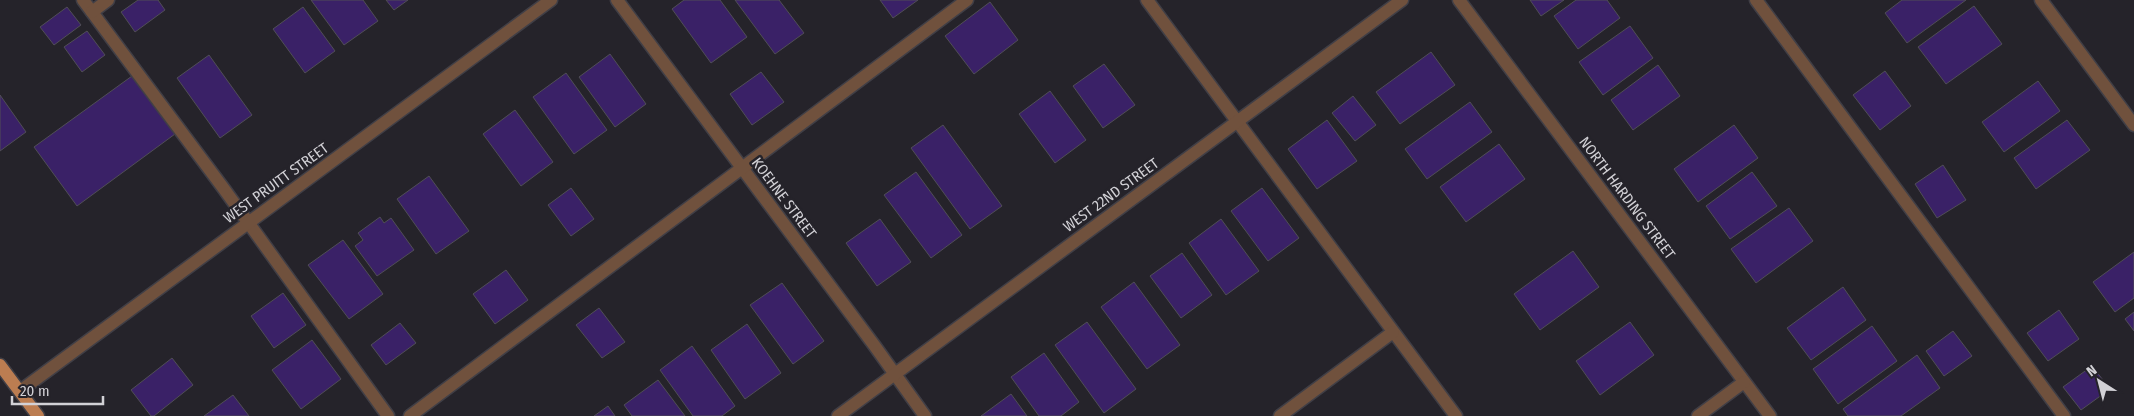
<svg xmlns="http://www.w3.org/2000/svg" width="2134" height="416" viewBox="0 0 2134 416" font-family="'Fira Sans Condensed',sans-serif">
<rect width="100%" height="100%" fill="#25232a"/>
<g fill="#3a2167" stroke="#504e56">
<polygon points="138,0 158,0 165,10 135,32 121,12"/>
<polygon points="311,0 363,0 378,21 344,45"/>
<polygon points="386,0 408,0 394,10"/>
<polygon points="684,0 720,0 747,37 711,63 672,9"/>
<polygon points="735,0 779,0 804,33 775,54"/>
<polygon points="880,0 918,0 893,18"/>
<polygon points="1530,0 1564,0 1541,16"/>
<polygon points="1576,0 1607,0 1620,18 1578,49 1554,16"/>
<polygon points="1902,0 1966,0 1907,43 1885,13"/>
<polygon points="990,2 1018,40 974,74 945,36"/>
<polygon points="1974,6 2002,44 1946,84 1918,47"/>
<polygon points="67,7 81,25 54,45 40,27"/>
<polygon points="303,7 335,51 305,73 273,29"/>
<polygon points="1630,26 1653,58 1603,95 1579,62"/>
<polygon points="87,31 105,55 82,72 64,47"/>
<polygon points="1431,52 1455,85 1400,124 1376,92"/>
<polygon points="610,54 646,104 615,127 579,77"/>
<polygon points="209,55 252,115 220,138 177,78"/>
<polygon points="1104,64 1135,105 1103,128 1073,86"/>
<polygon points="1658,65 1680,96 1633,130 1611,100"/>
<polygon points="1885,71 1911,106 1880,130 1853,95"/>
<polygon points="761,72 784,102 752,125 730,94"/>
<polygon points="566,73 607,130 574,154 533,97"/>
<polygon points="132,76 175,134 77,206 34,147"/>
<polygon points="2038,81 2060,111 2004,152 1982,122"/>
<polygon points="1050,91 1086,140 1055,163 1019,114"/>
<polygon points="0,95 26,132 0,151"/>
<polygon points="1353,96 1376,125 1355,141 1332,113"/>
<polygon points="1470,102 1492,132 1427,179 1405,149"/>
<polygon points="515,110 553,162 521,186 483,134"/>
<polygon points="1327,120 1357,161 1317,189 1288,149"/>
<polygon points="2067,120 2090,150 2036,189 2014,158"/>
<polygon points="943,125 1002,206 970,229 911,148"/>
<polygon points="1734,125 1758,158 1698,202 1674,169"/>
<polygon points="1499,144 1525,179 1466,222 1440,187"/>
<polygon points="1943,165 1966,200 1937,218 1915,184"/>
<polygon points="916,172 962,235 931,258 884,195"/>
<polygon points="1752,172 1777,206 1730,239 1706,206"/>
<polygon points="429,176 469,231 436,254 397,199"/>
<polygon points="571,188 594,219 571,236 548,205"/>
<polygon points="1262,188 1299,238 1268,261 1231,211"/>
<polygon points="1789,208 1813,241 1756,283 1731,249"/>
<polygon points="380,217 384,223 391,218 414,250 377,276 355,246 363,240 358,233"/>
<polygon points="880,219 911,262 877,286 846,243"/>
<polygon points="1221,219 1259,271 1226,295 1189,243"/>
<polygon points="343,240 383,294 349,319 308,265"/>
<polygon points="1573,251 1599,287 1540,330 1514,294"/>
<polygon points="2134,252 2134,298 2115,312 2093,282"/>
<polygon points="1182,253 1212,295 1181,318 1150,276"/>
<polygon points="506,270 528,300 495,324 473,294"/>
<polygon points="1134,282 1180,345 1147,369 1101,307"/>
<polygon points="782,283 824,341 793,364 750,305"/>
<polygon points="1843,287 1866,320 1811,360 1787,328"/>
<polygon points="283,293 306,325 274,348 251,316"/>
<polygon points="599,308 625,342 602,358 576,325"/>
<polygon points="2059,310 2079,339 2048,361 2027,333"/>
<polygon points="2134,312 2134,331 2125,319"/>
<polygon points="1087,322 1136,389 1104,413 1055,345"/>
<polygon points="1630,322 1654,355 1600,395 1576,361"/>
<polygon points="400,323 416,343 386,365 371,345"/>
<polygon points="747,324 781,373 745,399 711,350"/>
<polygon points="1872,326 1897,361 1838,404 1813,369"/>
<polygon points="1953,331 1972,356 1944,376 1926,351"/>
<polygon points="312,340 341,379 301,409 272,370"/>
<polygon points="692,346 735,406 722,416 693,416 660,370"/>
<polygon points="1044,353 1079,402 1061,416 1039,416 1011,377"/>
<polygon points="1917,355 1940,388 1901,416 1848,416 1843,409"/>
<polygon points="172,358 193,385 154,416 151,416 131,390"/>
<polygon points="2092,366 2110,389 2081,410 2063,387"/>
<polygon points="658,380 685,416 632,416 624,405"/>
<polygon points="1011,394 1027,416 981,416"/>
<polygon points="233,395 249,416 204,416"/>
<polygon points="608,406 615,416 594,416"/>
</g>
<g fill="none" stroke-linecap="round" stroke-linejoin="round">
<defs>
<g id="minor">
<polyline points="83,0 224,189 388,416"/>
<polyline points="617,0 874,345 925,416"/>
<polyline points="1147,0 1456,416"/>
<polyline points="1459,0 1770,416"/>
<polyline points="1756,0 2064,416"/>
<polyline points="2041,0 2134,125"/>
<polyline points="92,12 108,0"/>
<polyline points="20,391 551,0"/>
<polyline points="410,416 967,0"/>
<polyline points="838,416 1402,0"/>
<polyline points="1280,416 1393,332"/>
<polyline points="1698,416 1744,382"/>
</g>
<polyline id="major" points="0,365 38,416"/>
</defs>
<use href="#minor" stroke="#413f46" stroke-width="15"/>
<use href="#major" stroke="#413f46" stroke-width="15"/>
<use href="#minor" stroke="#70513d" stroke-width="12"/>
<use href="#major" stroke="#bc7d51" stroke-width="12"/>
</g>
<g text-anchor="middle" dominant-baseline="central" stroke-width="5" stroke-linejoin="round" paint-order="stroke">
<g font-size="15" fill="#d2d1d6" stroke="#25232a">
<text transform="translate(276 183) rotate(-36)">WEST PRUITT STREET</text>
<text transform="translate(1111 195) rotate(-36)">WEST 22ND STREET</text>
<text transform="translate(784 198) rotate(53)">KOEHNE STREET</text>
<text transform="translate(1627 198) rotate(53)">NORTH HARDING STREET</text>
</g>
</g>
<g transform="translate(2099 381) rotate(324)" stroke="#25232a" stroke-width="4" paint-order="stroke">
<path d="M0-4L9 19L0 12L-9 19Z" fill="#d2d1d6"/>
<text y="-8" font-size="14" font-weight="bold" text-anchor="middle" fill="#d2d1d6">N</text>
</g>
<path d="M12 396v8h91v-8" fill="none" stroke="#d2d1d6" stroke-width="2.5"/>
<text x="20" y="396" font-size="15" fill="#d2d1d6" stroke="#25232a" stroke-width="4" paint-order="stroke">20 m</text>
</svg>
